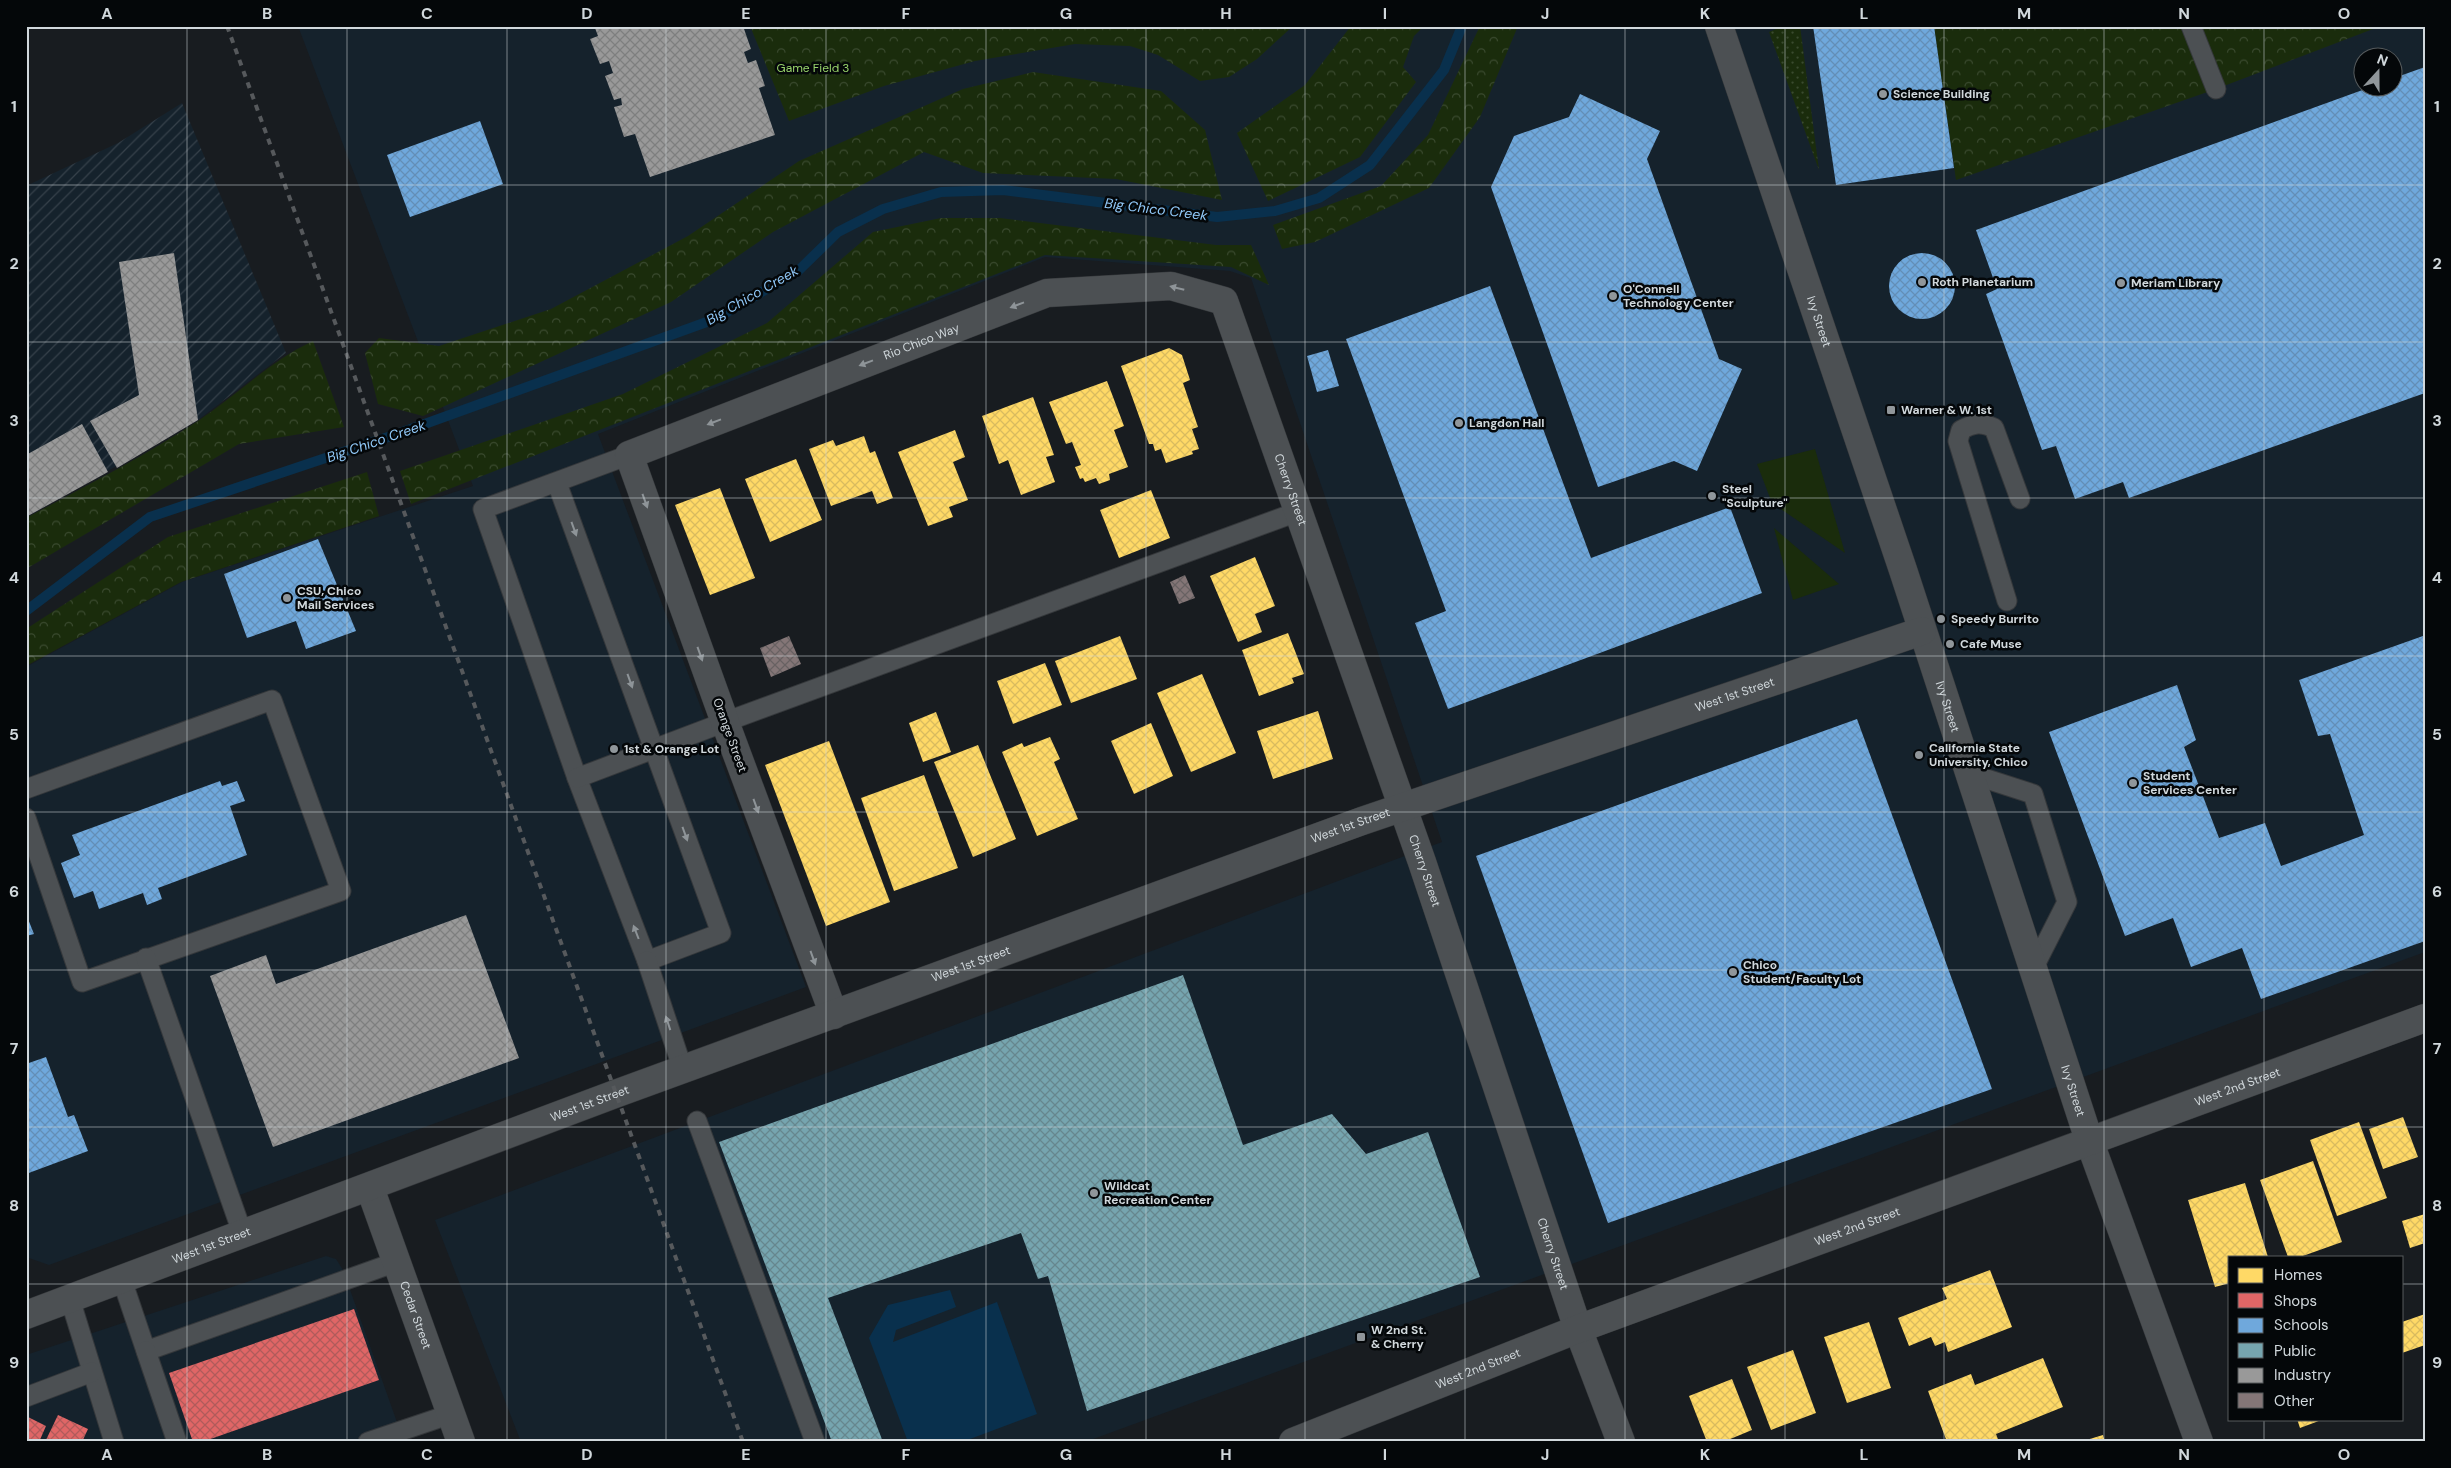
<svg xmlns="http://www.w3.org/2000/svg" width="2451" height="1468" viewBox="0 0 2451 1468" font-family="'DM Sans',sans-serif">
<defs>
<pattern id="industrial-furrows" width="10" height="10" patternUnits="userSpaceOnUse" patternTransform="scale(1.25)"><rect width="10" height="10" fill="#15222c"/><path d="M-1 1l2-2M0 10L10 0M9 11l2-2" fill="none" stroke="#36414a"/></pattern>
<pattern id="forest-crowns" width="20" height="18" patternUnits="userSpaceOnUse" patternTransform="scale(1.25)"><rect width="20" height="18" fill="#1a2c0c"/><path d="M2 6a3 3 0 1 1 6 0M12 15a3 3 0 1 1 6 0" fill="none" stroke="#3a4a2f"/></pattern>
<pattern id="garden-dots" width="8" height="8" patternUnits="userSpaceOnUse" patternTransform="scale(1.25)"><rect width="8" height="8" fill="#1a2c0c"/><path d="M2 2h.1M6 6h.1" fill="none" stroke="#3a4a2f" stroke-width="1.8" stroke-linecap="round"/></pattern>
<pattern id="homes-cross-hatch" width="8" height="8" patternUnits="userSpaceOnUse" patternTransform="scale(1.25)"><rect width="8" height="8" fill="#ffd966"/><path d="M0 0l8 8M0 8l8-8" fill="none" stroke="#d9bb5f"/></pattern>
<pattern id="shops-cross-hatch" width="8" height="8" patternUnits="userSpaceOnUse" patternTransform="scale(1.25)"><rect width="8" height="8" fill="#e06666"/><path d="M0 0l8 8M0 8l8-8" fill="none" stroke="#b05b5b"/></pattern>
<pattern id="schools-cross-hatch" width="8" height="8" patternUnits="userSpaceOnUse" patternTransform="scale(1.25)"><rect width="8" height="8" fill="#6fa8dc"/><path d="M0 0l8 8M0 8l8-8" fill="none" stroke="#638eb6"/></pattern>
<pattern id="public-cross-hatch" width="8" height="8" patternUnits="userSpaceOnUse" patternTransform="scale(1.25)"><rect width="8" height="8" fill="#76a5af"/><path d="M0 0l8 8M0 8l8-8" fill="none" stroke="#66878e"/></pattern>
<pattern id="industry-cross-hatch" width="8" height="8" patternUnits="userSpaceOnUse" patternTransform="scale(1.25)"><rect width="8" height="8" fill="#999"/><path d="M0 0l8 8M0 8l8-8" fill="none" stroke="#7e7f7f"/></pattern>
<pattern id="building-cross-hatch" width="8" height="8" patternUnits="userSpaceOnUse" patternTransform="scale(1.25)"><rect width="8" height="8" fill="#847677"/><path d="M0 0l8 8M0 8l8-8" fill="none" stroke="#686162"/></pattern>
</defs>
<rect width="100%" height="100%" fill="#181c20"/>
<g fill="#15222c" fill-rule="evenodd">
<path d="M298 26H2425V952L1085 1442H521L435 1220 1442 842 1251 278 1230 271 1045 257 598 434 806 987 49 1265 26 1257V667L182 582 473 486ZM2364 58H2394V88H2364Z"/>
<polygon points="326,1256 336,1259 343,1270 404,1442 26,1442 26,1355"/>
</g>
<polygon fill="url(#industrial-furrows)" points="182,103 286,353 198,420 26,517 26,186 118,143"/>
<g fill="#1a2c0c">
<polygon points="1815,449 1845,553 1772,503 1757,464"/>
<polygon points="1774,528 1839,584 1793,600"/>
</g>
<g fill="url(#forest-crowns)">
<polygon points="750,26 1293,26 1257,59 1229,77 1200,81 1158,55 1130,46 1075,44 975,61 884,86 789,121"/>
<polygon points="1351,26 1424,26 1414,36 1403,67 1416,82 1360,157 1268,201 1237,133 1305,85"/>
<polygon points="1480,26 1518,26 1480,117 1429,188 1315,242 1282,249 1273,225 1381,186 1428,135"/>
<polygon points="1934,26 2381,26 2216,89 1956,180"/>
<polygon points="1033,72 1161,91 1205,130 1222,200 1116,179 983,173 924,152 773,232 671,302 423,416 378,404 365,353 379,338 439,346 551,309 688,236 799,161 963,89"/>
<polygon points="941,218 1000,218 1216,245 1251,245 1269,285 1231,267 1045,255 411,504 400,471 623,394 767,323 873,232"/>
<path d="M313 341 344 427 239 444 26 569V518C84 487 143 457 198 421 237 395 270 361 313 341Z"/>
<polygon points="367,472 379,516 181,582 26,666 26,629 168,537"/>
</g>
<polygon fill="url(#garden-dots)" points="1784,26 1800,26 1819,170 1769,32"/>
<polygon fill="#09304d" points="950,1290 956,1307 896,1330 893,1342 997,1302 1037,1414 962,1442 908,1442 869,1338 888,1305"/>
<g fill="url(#homes-cross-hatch)">
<polygon points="1169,348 1182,355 1190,380 1183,383 1198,427 1192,429 1199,449 1192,451 1193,454 1166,463 1161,449 1155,451 1153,444 1149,444 1121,366"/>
<polygon points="1107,381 1124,426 1114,430 1128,467 1109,474 1110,480 1099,484 1096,478 1085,482 1083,478 1080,479 1075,467 1081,465 1072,442 1066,444 1049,402"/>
<polygon points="1033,397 1054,455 1046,457 1055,482 1021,495 1008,460 999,464 982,416"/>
<polygon points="955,430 965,457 953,462 968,500 949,507 953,517 928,526 898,452"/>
<polygon points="864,436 870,453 875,451 893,498 877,504 872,491 831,506 809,449 833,440 836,446"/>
<polygon points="796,459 822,520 770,542 745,479"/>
<polygon points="720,488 755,578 710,595 675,505"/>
<polygon points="1151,490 1170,538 1119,558 1100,510"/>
<polygon points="1255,557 1275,606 1255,614 1262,632 1238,642 1210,576"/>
<polygon points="1288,633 1304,674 1292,678 1294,683 1259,696 1242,650"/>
<polygon points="1120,636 1137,679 1071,703 1055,661"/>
<polygon points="1045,663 1062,705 1013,724 997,681"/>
<polygon points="1202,674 1236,753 1191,772 1157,693"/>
<polygon points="1318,711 1333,759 1273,779 1257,731"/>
<polygon points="936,712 951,752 923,762 909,723"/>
<polygon points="1151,723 1173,776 1134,794 1111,741"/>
<polygon points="1050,737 1060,759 1054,762 1078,819 1037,836 1002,752 1022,743 1024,747"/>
<polygon points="829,741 890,902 826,926 765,765"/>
<polygon points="978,745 1016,839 973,857 934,762"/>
<polygon points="924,775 958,868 894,891 861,798"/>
<polygon points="2403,1117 2418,1157 2383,1169 2369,1129"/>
<polygon points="2359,1122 2387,1198 2337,1216 2310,1140"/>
<polygon points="2313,1161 2342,1242 2300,1257 2288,1257 2260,1180"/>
<polygon points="2245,1183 2268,1257 2230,1257 2230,1283 2215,1287 2188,1200"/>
<polygon points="2425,1214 2425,1243 2410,1248 2402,1221"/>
<polygon points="1990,1270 2012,1327 1948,1352 1945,1342 1935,1346 1931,1337 1909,1346 1898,1318 1947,1299 1942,1288"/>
<polygon points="2425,1314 2425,1345 2402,1353 2402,1322"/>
<polygon points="1869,1322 1891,1388 1847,1403 1824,1337"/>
<polygon points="1793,1350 1816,1413 1771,1430 1747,1367"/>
<polygon points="2043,1358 2063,1407 1996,1434 1999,1442 1947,1442 1928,1391 1971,1374 1975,1385"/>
<polygon points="1732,1379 1752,1430 1723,1442 1707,1442 1689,1396"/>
<polygon points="2297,1419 2324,1419 2300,1428"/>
<polygon points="2103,1435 2105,1442 2083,1442 2083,1441"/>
</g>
<g fill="url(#shops-cross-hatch)">
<polygon points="354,1309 379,1380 202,1442 193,1442 169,1373"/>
<polygon points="58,1415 88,1429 82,1442 45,1442"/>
<polygon points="26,1416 46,1426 39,1442 26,1442"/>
</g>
<g fill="url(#schools-cross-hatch)">
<polygon points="1813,26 1934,26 1954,168 1836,185"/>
<polygon points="2425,67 2425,393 2129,498 2123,482 2075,499 2056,446 2042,450 1986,294 1997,289 1976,230 2368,88 2394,88 2394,78"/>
<polygon points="1580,94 1660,131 1647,159 1719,359 1742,369 1697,471 1674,461 1598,487 1491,187 1514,136 1569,117"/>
<polygon points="480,121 503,184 410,217 387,155"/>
<circle cx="1922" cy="286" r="33"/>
<polygon points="1490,286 1591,558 1730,507 1762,593 1448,709 1415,623 1446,611 1346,339"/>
<polygon points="1328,350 1339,386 1317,392 1307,356"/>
<polygon points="318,539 356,631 306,649 296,621 247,638 224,574"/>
<polygon points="2423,636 2425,941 2261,999 2242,948 2191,967 2173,918 2125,936 2049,732 2177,685 2196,740 2184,747 2219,838 2265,823 2281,866 2364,835 2330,734 2318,736 2299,680"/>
<polygon points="1857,719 1992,1089 1608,1223 1476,856"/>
<polygon points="220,781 222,786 237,781 245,801 230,806 247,855 158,888 162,899 147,905 143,893 99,909 93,891 74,898 61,863 80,855 72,835"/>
<polygon points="26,914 34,934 26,936"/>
<polygon points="46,1057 68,1117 74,1115 88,1151 26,1174 26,1064"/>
</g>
<polygon fill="url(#public-cross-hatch)" points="1183,975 1243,1145 1332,1114 1366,1154 1428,1132 1480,1277 1087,1411 1048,1276 1038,1279 1021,1233 828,1298 883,1442 832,1442 719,1142"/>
<g fill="url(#industry-cross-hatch)">
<polygon points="589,26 743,26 751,49 744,52 748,63 756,60 765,86 759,88 775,135 650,177 635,134 624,137 614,107 622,105 621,98 614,100 605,76 613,73 609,61 600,64 590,39 598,36 595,28 590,29"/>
<polygon points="174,253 198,420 117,468 90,421 139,395 119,262"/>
<polygon points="82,424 108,472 26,517 26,455"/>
<polygon points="466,915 519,1058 273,1147 210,976 266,955 276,984"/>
</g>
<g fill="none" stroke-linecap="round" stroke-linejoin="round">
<polyline stroke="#09304d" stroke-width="10" points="26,611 150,517 397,434 715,319 798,271 838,232 883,209 941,192 1003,190 1217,217 1275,211 1319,198 1370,165 1444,70 1462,26"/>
</g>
<g fill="url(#building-cross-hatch)">
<polygon points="1185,575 1195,598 1179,604 1170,582"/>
<polygon points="789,636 801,664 771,677 760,648"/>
</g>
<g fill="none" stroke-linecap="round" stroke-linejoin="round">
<defs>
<g id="lane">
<polyline points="2191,26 2216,89"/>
<polyline points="557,483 721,933 647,961 577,778 483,509 629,455"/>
<path d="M2007 601 1958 441 1961 430C1974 423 1981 422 1994 428L2020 499"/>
<polyline points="1968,773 2033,794 2067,902 2033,969"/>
<polyline points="577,778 725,722 1297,512"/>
<polyline points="26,789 272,700 341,891 82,982 26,818"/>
<polyline points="146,958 243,1235"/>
<polyline points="647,961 683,1070"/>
<polyline points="697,1121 815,1442"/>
<polyline points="122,1280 146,1351 396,1262"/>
<polyline points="70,1299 114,1442"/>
<polyline points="146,1351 177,1442"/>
<polyline points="26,1397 92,1372"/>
<polyline points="368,1442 451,1414"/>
</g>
<g id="street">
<path id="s1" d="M1719 26 1903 570 2089 1140 2199 1442"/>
<path id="s2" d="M834 1015 725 722 629 455 1047 293 1171 286 1224 301 1422 862 1578 1329 1621 1442"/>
<path id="s3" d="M370 1188 461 1442"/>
<path id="s4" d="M26 1315 615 1094 1362 821 1922 631"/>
</g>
<g id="secondary">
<path id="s5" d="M1293 1442 1578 1329 2425 1018"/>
</g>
</defs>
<use href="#lane" stroke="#35383b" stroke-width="21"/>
<use href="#street" stroke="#35383b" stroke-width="29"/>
<use href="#secondary" stroke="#35383b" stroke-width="29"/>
<use href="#lane" stroke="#4c5053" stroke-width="19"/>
<use href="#street" stroke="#4c5053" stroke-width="28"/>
<use href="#secondary" stroke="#4c5053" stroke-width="28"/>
<polyline stroke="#56595c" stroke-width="4" stroke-dasharray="6 6" stroke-linecap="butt" points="227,26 743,1442"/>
</g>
<defs><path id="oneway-solid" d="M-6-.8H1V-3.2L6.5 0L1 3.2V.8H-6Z" transform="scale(1.25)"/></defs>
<g fill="#8e9498">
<use href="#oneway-solid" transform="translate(1177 288) rotate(-166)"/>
<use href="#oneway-solid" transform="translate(1017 305) rotate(159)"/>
<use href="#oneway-solid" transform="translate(866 363) rotate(159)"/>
<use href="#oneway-solid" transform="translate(714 422) rotate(159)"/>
<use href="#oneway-solid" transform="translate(645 501) rotate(70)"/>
<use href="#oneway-solid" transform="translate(574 529) rotate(70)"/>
<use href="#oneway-solid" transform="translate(700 654) rotate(70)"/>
<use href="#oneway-solid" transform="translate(630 681) rotate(70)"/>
<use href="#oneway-solid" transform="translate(756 806) rotate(70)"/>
<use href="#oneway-solid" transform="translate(685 834) rotate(70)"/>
<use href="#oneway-solid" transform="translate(636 932) rotate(-111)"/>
<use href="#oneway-solid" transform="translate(813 958) rotate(70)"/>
<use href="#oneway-solid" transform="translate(668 1023) rotate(-108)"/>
</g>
<path fill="none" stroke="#d1d8dc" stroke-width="1" stroke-opacity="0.55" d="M187 26V1442M347 26V1442M507 26V1442M666 26V1442M826 26V1442M986 26V1442M1146 26V1442M1305 26V1442M1465 26V1442M1625 26V1442M1785 26V1442M1944 26V1442M2104 26V1442M2264 26V1257M26 185H2425M26 342H2425M26 498H2425M26 656H2425M26 812H2425M26 970H2425M26 1127H2425M26 1284H2230M2402 1284H2425M2264 1419V1442"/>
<g fill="#90969a" stroke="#040709" stroke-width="2">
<circle cx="1883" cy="94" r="5"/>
<circle cx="1922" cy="282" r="5"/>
<circle cx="2121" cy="283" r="5"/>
<circle cx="1613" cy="296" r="5"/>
<rect x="1886" y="405" width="10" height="10" rx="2.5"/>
<circle cx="1459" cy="423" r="5"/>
<circle cx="1712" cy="496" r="5"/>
<circle cx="287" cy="598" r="5"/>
<circle cx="1941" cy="619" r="5"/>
<circle cx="1950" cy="644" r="5"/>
<circle cx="614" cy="749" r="5"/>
<circle cx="1919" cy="755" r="5"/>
<circle cx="2133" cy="783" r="5"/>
<circle cx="1733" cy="972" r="5"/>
<circle cx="1094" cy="1193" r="5"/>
<rect x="1356" y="1332" width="10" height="10" rx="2.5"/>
</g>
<g text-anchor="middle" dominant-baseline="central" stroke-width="5" stroke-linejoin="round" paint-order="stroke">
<g font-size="12" fill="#98d36b" stroke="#040709">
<text x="813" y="68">Game Field 3</text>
</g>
<g font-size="12" font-weight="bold" fill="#d1d8dc" stroke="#040709" text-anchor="start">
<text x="1893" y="94">Science Building</text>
<text x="1932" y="282">Roth Planetarium</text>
<text x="2131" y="283">Meriam Library</text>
<text x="1623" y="289">O'Connell<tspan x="1623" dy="14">Technology Center</tspan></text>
<text x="1901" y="410">Warner &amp; W. 1st</text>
<text x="1469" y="423">Langdon Hall</text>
<text x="1722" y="489">Steel<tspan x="1722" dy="14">"Sculpture"</tspan></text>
<text x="297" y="591">CSU, Chico<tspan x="297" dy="14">Mail Services</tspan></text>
<text x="1951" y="619">Speedy Burrito</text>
<text x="1960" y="644">Cafe Muse</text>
<text x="1929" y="748">California State<tspan x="1929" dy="14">University, Chico</tspan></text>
<text x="624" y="749">1st &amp; Orange Lot</text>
<text x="2143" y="776">Student<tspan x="2143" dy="14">Services Center</tspan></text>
<text x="1743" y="965">Chico<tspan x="1743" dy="14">Student/Faculty Lot</tspan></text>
<text x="1104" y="1186">Wildcat<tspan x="1104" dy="14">Recreation Center</tspan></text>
<text x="1371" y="1330">W 2nd St.<tspan x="1371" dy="14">&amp; Cherry</tspan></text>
</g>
<g font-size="12" fill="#d1d8dc" stroke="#040709">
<text stroke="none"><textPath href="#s1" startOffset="312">Ivy Street</textPath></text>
<text stroke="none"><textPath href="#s2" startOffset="910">Rio Chico Way</textPath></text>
<text stroke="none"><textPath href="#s2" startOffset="1424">Cherry Street</textPath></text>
<text stroke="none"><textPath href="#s4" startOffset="1818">West 1st Street</textPath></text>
<text stroke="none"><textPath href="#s1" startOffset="718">Ivy Street</textPath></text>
<text transform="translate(730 735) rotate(70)">Orange Street</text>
<text stroke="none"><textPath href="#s4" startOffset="1412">West 1st Street</textPath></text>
<text stroke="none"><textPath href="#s2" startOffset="1828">Cherry Street</textPath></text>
<text stroke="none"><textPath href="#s4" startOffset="1008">West 1st Street</textPath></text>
<text stroke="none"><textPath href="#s5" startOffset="1009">West 2nd Street</textPath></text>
<text stroke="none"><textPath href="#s1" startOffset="1122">Ivy Street</textPath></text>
<text stroke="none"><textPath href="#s4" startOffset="602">West 1st Street</textPath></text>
<text stroke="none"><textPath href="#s5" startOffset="604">West 2nd Street</textPath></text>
<text stroke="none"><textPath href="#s4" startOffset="198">West 1st Street</textPath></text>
<text stroke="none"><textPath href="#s2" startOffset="2232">Cherry Street</textPath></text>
<text stroke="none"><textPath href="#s3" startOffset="135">Cedar Street</textPath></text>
<text stroke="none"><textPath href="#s5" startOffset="199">West 2nd Street</textPath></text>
</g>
<g font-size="14" font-style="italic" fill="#91c9f9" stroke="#040709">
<text transform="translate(1156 209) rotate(7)">Big Chico Creek</text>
<text transform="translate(752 295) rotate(-30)">Big Chico Creek</text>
<text transform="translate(376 441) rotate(-19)">Big Chico Creek</text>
</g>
</g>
<rect width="2451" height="1468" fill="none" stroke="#040709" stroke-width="55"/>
<rect x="2228" y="1256" width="175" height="165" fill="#040709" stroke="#565b5d"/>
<rect x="2238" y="1268" width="25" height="15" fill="#ffd966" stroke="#565b5d"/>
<text x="2274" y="1280" font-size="15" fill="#d1d8dc">Homes</text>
<rect x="2238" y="1293" width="25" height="15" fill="#e06666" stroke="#565b5d"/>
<text x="2274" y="1306" font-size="15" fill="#d1d8dc">Shops</text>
<rect x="2238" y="1318" width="25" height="15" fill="#6fa8dc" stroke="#565b5d"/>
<text x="2274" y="1330" font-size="15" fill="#d1d8dc">Schools</text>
<rect x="2238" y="1343" width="25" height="15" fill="#76a5af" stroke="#565b5d"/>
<text x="2274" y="1356" font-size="15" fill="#d1d8dc">Public</text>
<rect x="2238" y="1368" width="25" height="15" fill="#999999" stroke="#565b5d"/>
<text x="2274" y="1380" font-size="15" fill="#d1d8dc">Industry</text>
<rect x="2238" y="1393" width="25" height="15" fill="#847677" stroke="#565b5d"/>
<text x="2274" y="1406" font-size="15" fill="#d1d8dc">Other</text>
<g transform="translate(2378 72) rotate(21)"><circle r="24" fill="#040709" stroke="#565b5d"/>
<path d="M0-4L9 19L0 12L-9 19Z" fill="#90969a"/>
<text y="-8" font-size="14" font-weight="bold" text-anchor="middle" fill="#d1d8dc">N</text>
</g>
<rect x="28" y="28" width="2396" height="1412" fill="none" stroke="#d1d8dc" stroke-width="2"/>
<g font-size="16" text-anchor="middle" font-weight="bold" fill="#d1d8dc">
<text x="107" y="19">A</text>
<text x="267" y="19">B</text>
<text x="427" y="19">C</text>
<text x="587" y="19">D</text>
<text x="746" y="19">E</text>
<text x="906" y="19">F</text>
<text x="1066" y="19">G</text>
<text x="1226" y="19">H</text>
<text x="1385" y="19">I</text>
<text x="1545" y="19">J</text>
<text x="1705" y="19">K</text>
<text x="1864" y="19">L</text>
<text x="2024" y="19">M</text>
<text x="2184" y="19">N</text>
<text x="2344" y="19">O</text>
<text x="14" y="112">1</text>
<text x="2437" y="112">1</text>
<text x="14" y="269">2</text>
<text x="2437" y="269">2</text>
<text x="14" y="426">3</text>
<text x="2437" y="426">3</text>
<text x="14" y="583">4</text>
<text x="2437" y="583">4</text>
<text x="14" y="740">5</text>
<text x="2437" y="740">5</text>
<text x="14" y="897">6</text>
<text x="2437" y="897">6</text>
<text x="14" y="1054">7</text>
<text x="2437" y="1054">7</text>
<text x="14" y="1211">8</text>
<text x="2437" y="1211">8</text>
<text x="14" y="1368">9</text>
<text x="2437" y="1368">9</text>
<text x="107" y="1460">A</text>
<text x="267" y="1460">B</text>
<text x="427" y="1460">C</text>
<text x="587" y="1460">D</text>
<text x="746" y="1460">E</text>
<text x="906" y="1460">F</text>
<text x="1066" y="1460">G</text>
<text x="1226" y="1460">H</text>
<text x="1385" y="1460">I</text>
<text x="1545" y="1460">J</text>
<text x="1705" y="1460">K</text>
<text x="1864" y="1460">L</text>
<text x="2024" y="1460">M</text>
<text x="2184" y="1460">N</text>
<text x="2344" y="1460">O</text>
</g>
</svg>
